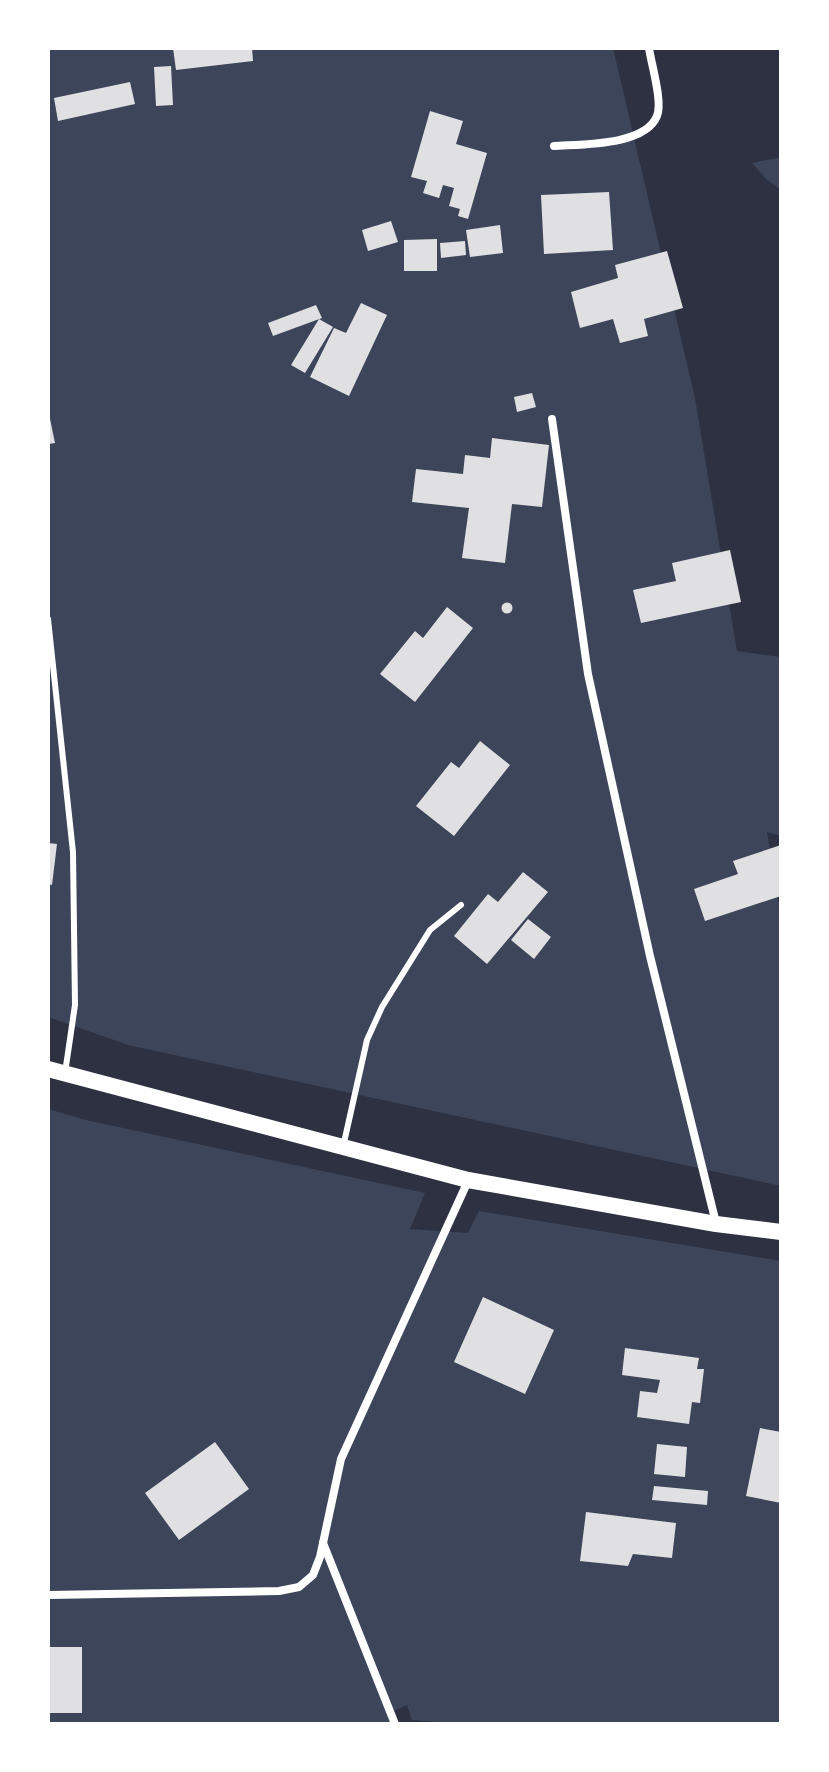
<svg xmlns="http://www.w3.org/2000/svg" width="829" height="1772" viewBox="0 0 829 1772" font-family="'Space Grotesk',sans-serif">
<rect width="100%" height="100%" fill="#2d3142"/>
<g fill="#3c4559">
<polygon points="48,48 613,48 695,398 737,651 781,657 781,836 767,832 781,917 781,1186 128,1045 48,1017"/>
<polygon points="781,157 781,190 767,180 752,163"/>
<polygon points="48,1109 86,1120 425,1193 410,1229 468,1233 479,1211 781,1261 781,1724 433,1724 436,1722 412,1720 407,1705 388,1714 391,1724 48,1724"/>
</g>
<g fill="#e0e0e3">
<polygon points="173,48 252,48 253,61 176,70"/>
<polygon points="171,66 173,105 156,106 154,67"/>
<polygon points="130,82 135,104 58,121 54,98"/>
<polygon points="430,111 463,121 456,144 487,153 468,219 458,216 460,209 449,206 454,188 443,185 439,198 423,193 427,181 411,177"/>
<polygon points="609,192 613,250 544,254 541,195"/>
<polygon points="391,221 398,242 368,251 362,230"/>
<polygon points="500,225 503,253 470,257 466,230"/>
<polygon points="437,239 437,271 404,271 404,240"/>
<polygon points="465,241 466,255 441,258 440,243"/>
<polygon points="667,251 683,308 644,319 648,336 620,343 613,319 580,328 571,292 618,278 615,265"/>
<polygon points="361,303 387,315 349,396 310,377 334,328 346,333"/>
<polygon points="316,305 322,318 273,336 268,323"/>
<polygon points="319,319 333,327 305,373 291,365"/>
<polygon points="532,393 536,407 517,412 514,397"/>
<polygon points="48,409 55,443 48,444"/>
<polygon points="492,438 549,445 542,507 512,504 505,563 462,558 469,508 412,502 416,469 463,474 465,455 490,458"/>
<polygon points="730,550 741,602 641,623 633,590 676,581 672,563"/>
<circle cx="507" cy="608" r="5.5"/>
<polygon points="447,607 473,628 415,702 380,674 415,631 423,638"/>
<polygon points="480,741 510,765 454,836 416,806 451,762 459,768"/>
<polygon points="48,843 57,844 52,885 48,884"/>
<polygon points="781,845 781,896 705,921 694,889 738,874 733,861"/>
<polygon points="523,872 548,892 487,964 454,936 488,894 498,902"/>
<polygon points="528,919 551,937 534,959 511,940"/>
<polygon points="483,1297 554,1330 525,1394 454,1362"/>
<polygon points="625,1348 699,1358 697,1369 704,1369 700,1403 692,1402 689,1424 637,1417 640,1391 657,1393 660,1380 622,1375"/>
<polygon points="760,1428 781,1432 781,1503 746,1496"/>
<polygon points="215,1442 249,1489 179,1540 145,1493"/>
<polygon points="657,1444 687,1447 685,1477 654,1474"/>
<polygon points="654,1486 708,1491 707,1505 652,1500"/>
<polygon points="586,1512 676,1523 672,1558 633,1554 628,1566 580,1561"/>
<rect x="48" y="1647" width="34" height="66"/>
</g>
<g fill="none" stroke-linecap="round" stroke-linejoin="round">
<g stroke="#fff" stroke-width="6">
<polyline points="48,619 73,852 75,1005 65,1073"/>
<polyline points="343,1147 367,1040 382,1007 430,930 461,905"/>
</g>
<g stroke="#fff" stroke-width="8">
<path d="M554 146C581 144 645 146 657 116 663 102 651 63 649 48"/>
<polyline points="552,419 588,674 650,956 716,1223"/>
<polyline points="323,1543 395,1724"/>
<polyline points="48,1595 279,1591 299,1587 313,1575 320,1557 341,1459 468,1181"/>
</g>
<polyline stroke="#fff" stroke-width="16" points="48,1069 468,1180 716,1224 781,1232"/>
</g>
<rect width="829" height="1772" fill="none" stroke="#ffffff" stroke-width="100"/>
</svg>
